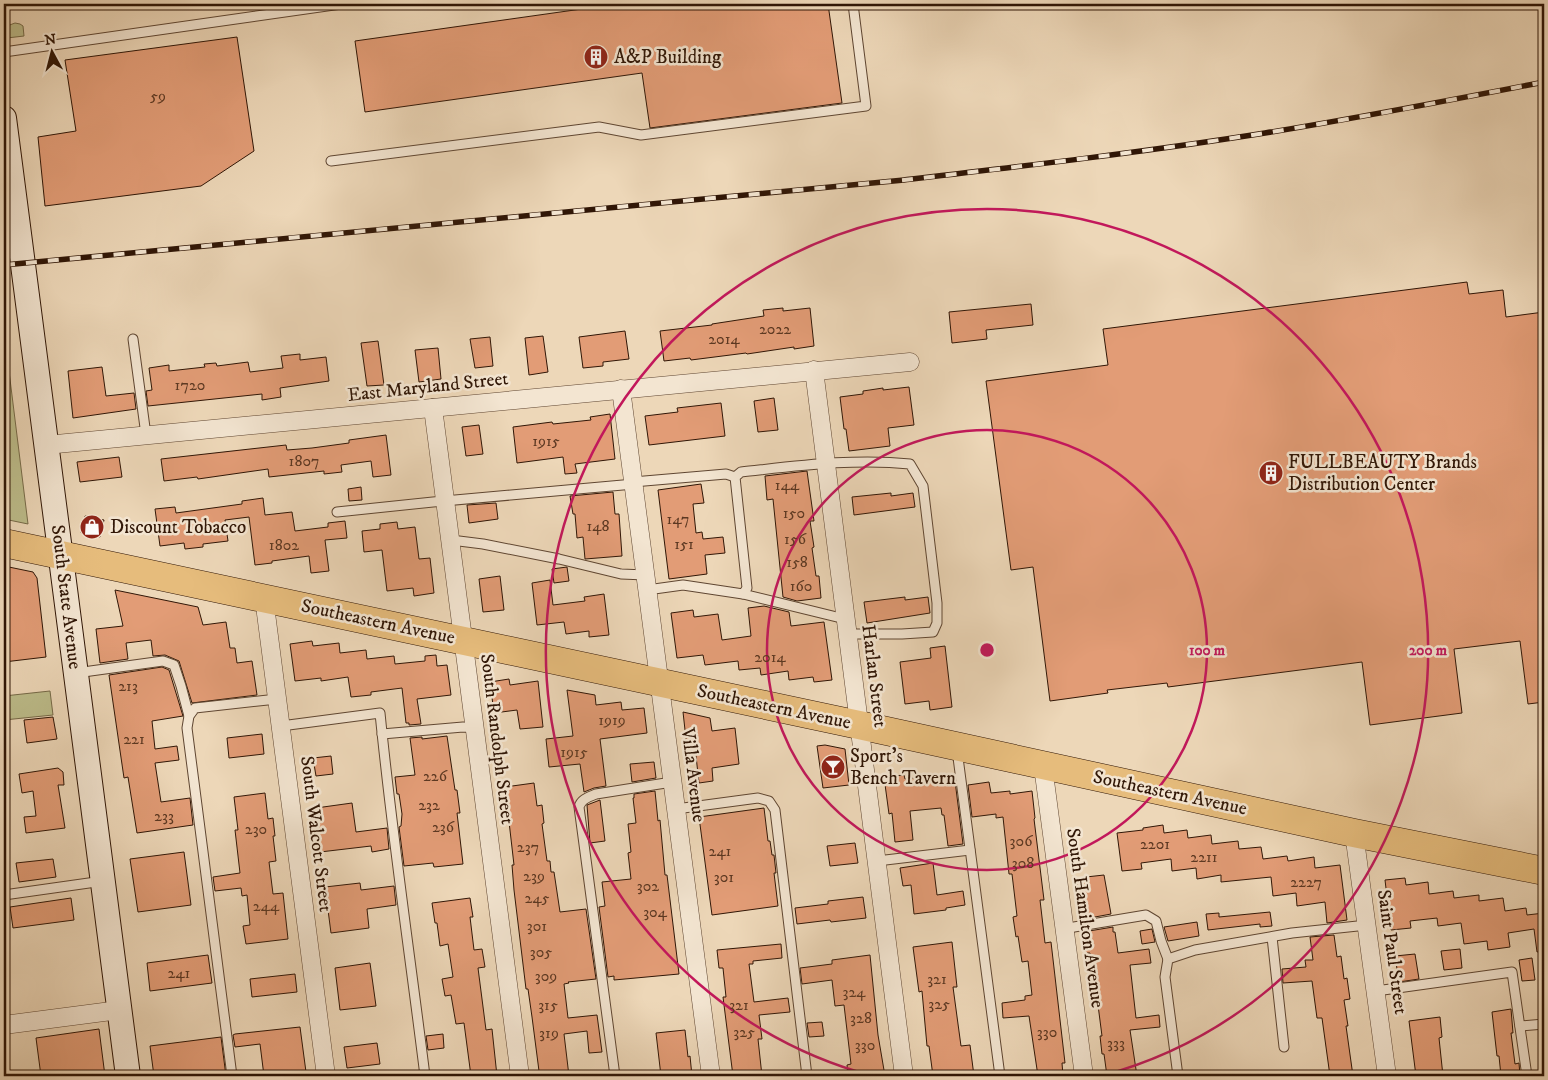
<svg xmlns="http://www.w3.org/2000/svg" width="1548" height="1080" viewBox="0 0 1548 1080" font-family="'IM FELL DW Pica',serif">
<rect width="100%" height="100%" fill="#edd7b8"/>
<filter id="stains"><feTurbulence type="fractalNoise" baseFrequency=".004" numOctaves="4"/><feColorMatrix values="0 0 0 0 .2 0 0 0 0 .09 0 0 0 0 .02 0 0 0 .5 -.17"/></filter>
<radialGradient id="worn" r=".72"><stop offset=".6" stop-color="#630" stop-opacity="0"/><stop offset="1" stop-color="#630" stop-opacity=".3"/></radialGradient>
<g fill="#bdbd8b" stroke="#766a48">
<polygon points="15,23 20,24 23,26 24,36 7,38 4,29 7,26"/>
<polygon points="4,331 28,524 4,519"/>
<polygon points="50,691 53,715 4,720 4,696"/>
</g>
<g fill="#e29c76" stroke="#301606">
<polygon points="617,4 828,4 842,103 650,128 642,73 365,112 355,41"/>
<polygon points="237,37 254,151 201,186 45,206 38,137 76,131 65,60"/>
<polygon points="1467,282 1469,294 1503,290 1506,317 1544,312 1544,702 1528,704 1520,641 1454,649 1462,713 1370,725 1362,662 1168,687 1167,683 1107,690 1108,693 1050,701 1033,567 1011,570 986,381 1108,365 1103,329"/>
<polygon points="1031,304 1033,325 986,330 987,339 952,343 949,312"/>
<polygon points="783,308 783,311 810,308 814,346 794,349 794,347 747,354 746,353 691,360 690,358 664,361 660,331 712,325 712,324 764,316 763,310"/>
<polygon points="625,331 629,359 603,362 603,366 583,368 579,337"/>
<polygon points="543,336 548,372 529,375 525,338"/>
<polygon points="490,337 493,366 475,368 470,339"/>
<polygon points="378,341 384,385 367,386 361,343"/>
<polygon points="438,348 441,379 419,382 415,350"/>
<polygon points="300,354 300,360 326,357 329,381 280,388 281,397 262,400 262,394 148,406 146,391 152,390 149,368 169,365 169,371 205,367 204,364 216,363 217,366 248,362 250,372 283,368 281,356"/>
<polygon points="102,367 106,396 134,393 136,409 73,418 68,371"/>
<polygon points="909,387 914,425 888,428 890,446 849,451 846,429 844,429 840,397 863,394 863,391 883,388 883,390"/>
<polygon points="774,398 778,430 758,432 754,401"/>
<polygon points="721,403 725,436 649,445 645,416 678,412 677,408"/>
<polygon points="610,414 615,459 575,464 577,473 565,474 563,457 517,463 513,427 552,422 553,424 591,420 590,417"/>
<polygon points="479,425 483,454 466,456 462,427"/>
<polygon points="386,435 391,475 373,477 371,461 341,465 342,472 324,474 324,471 269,477 268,469 198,479 197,477 164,481 161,459 286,445 287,450 312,448 349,443 349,440"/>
<polygon points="119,457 122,477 80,482 77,462"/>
<polygon points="807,471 814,521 810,521 814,547 812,548 816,576 819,576 821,598 797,601 783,597 773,499 767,500 765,476"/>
<polygon points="701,484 704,503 693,504 696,533 702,532 703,539 723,537 725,553 705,555 707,574 669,579 658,490"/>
<polygon points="361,487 362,500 349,501 348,489"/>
<polygon points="613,492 615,514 619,514 622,556 585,559 583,537 577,538 575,514 573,514 570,496"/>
<polygon points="891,493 891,496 913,493 915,507 854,515 852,497"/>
<polygon points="263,498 265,515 292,512 295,531 328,527 328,523 345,521 347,538 325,540 329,571 311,573 309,556 272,561 272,563 255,565 249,517 225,520 228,541 203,544 203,547 185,549 184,543 160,546 155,509 175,507 176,513 242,504 242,501"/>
<polygon points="496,503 498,519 469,523 467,505"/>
<polygon points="85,516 104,520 100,537 81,533"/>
<polygon points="397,522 398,529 415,527 419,559 430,558 434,593 414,596 413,588 387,591 382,550 364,552 362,531 380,529 380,524"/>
<polygon points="4,566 33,572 37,578 46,657 4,662"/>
<polygon points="567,567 569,581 554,583 552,569"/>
<polygon points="500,576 504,610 483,612 479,579"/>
<polygon points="550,580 553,605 585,601 584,597 604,594 609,635 589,637 589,631 566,634 564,622 537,625 532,583"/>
<polygon points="115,590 198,607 203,625 226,622 230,648 235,648 237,663 252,661 257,695 192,703 179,661 165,655 153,656 151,640 126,643 128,659 100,663 96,629 123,626"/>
<polygon points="905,597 905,600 928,597 930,613 867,623 864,602"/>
<polygon points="764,606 789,612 791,626 824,622 832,680 814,682 813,677 789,680 788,671 761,675 760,668 739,670 738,661 705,665 703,655 677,658 671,613 693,610 694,617 718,614 722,640 751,636 748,608"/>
<polygon points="312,641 313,646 339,643 340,653 366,650 367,659 394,656 395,664 425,661 425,656 436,655 437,666 447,665 451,695 417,699 421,724 409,725 409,723 406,723 402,688 371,692 371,695 351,697 348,677 321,681 321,678 295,681 290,644"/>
<polygon points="945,646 952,707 930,710 929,701 905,704 900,662 931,658 930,648"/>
<polygon points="162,667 169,670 183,716 152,721 155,749 177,746 179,760 155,763 161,802 190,798 193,825 137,833 128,777 124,778 109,675"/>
<polygon points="509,679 510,685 538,681 543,727 520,729 517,710 494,713 490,682"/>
<polygon points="567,690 595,695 596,705 621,702 622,710 644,708 647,733 600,739 606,786 594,788 584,792 580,764 549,767 546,739 573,736"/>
<polygon points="683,712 710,718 712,731 735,728 739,764 712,768 713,781 699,783 695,747 687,748"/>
<polygon points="53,717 57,739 27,743 24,720"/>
<polygon points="262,734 264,754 229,758 227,738"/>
<polygon points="447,736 455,790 457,790 460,813 457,813 463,864 434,867 433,863 404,866 399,827 401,826 402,814 399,794 397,794 395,777 415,775 410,738 422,737 422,739"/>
<polygon points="825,745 845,749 849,785 823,788 817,746"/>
<polygon points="331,756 333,774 316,776 313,758"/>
<polygon points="654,762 656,778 632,782 630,764"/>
<polygon points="58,768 63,772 64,785 58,785 65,828 26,833 24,817 36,816 33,791 22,793 19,774"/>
<polygon points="904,775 905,779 932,776 933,784 955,781 963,844 948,846 944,815 942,815 941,808 910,811 913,840 895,842 892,813 889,814 884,777"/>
<polygon points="989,782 991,793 1010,791 1010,794 1032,791 1035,818 1034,819 1044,900 1040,900 1045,943 1051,942 1065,1063 1062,1063 1063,1076 1038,1076 1029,1016 1003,1018 1002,1003 1025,1000 1025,996 1032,995 1028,961 1022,962 1018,936 1016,937 1013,917 1017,916 1012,874 1009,874 1003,817 996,818 996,814 972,817 968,785"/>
<polygon points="534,783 537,806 542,805 544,823 542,824 547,861 550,861 551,872 554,872 560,912 586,909 596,979 568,982 569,983 564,984 568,1018 597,1015 602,1052 589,1053 587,1031 564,1034 569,1076 543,1076 543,1071 539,1071 532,1017 528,989 526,989 514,890 512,865 514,865 505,787"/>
<polygon points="655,791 658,821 660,820 665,875 667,875 679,974 614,980 614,976 608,977 599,907 605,906 602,882 631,879 628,853 631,852 628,824 636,823 633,798 634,798 634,794"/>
<polygon points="265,793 268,819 273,818 275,836 273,836 276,861 269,862 273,894 283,893 288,939 246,944 243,926 250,925 247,895 242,896 241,888 215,891 213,877 240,873 235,830 238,830 234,797"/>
<polygon points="600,800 605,841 590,843 587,805"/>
<polygon points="352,803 356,832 387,828 389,849 372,852 371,846 320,852 316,808"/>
<polygon points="764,808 768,841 770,841 772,855 774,855 776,873 774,873 778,906 712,915 699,817"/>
<polygon points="1163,825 1164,833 1187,830 1188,838 1211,835 1212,844 1238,841 1239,849 1261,847 1263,859 1287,856 1288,861 1314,857 1315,868 1340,865 1347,920 1327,923 1325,902 1297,906 1296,893 1273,896 1271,877 1221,882 1221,875 1197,879 1196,868 1172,871 1171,859 1141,863 1142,869 1122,871 1117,833 1143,830 1143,828"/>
<polygon points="855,843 858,863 830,866 827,846"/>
<polygon points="184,852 191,905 138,912 130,859"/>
<polygon points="53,859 56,877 19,882 16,863"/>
<polygon points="933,863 937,895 963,891 965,905 946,908 946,910 914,914 911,885 903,886 900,868"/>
<polygon points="1104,875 1111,914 1079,920 1076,901 1079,900 1077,878"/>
<polygon points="1405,878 1406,885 1428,882 1429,894 1453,891 1454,898 1479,895 1479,901 1503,898 1505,911 1526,908 1527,915 1544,913 1544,951 1537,952 1534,929 1508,933 1510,947 1488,950 1487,941 1464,944 1461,923 1438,926 1437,918 1410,921 1411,928 1391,930 1385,880"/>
<polygon points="360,883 361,890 394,886 396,905 367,909 369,928 331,933 325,887"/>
<polygon points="863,897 866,918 831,922 830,920 797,924 795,908 828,904 828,901"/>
<polygon points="71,898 74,920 13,928 10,907"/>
<polygon points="470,898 473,917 470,917 474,950 482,949 485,967 478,968 486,1030 492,1029 497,1076 471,1076 464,1023 456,1024 451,995 445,996 442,979 453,977 448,944 440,946 437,923 435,923 432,903"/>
<polygon points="1270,912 1272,926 1260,927 1260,924 1208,930 1206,914 1219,913 1219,917"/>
<polygon points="1197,922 1199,936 1168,941 1164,927"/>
<polygon points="1113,927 1113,932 1115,932 1118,953 1149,949 1151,963 1130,965 1136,1018 1159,1015 1160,1027 1130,1030 1137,1076 1107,1076 1104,1054 1102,1054 1100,1036 1102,1036 1094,974 1093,974 1090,953 1085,953 1083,932"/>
<polygon points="1152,929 1155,942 1142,944 1140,931"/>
<polygon points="1334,935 1337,957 1341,956 1344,979 1347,978 1350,999 1344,1000 1348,1026 1346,1026 1353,1076 1330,1076 1322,1018 1317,1018 1312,981 1283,983 1282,969 1306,967 1305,960 1313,960 1310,937"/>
<polygon points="952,942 957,987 953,987 961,1046 970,1045 974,1076 933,1076 929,1046 927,1046 922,991 919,992 913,947"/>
<polygon points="781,944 782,958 753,961 753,964 749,964 754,1002 788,998 790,1012 759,1015 762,1039 758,1039 762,1076 733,1076 723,997 726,997 723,968 719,968 717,950"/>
<polygon points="1460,949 1462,968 1444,970 1441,951"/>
<polygon points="1415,954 1419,979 1399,982 1395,956"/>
<polygon points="208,955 212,983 150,991 147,963"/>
<polygon points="870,955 878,1035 885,1076 848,1076 847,1065 851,1064 844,1005 835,1006 832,980 802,984 800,968 832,964 832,960"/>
<polygon points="1532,958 1535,980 1522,981 1519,960"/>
<polygon points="370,963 376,1006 340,1010 335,968"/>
<polygon points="295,974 297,992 252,997 250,979"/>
<polygon points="1511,1009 1513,1033 1511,1033 1515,1064 1519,1063 1520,1076 1501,1076 1499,1056 1497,1056 1492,1012"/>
<polygon points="1440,1017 1442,1037 1439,1038 1443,1076 1416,1076 1409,1021"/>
<polygon points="822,1022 824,1036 809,1037 807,1023"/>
<polygon points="300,1027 306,1072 264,1076 260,1044 235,1047 233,1035 235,1034"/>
<polygon points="99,1029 105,1076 41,1076 36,1038"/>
<polygon points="685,1030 688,1057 690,1056 692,1076 661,1076 656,1033"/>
<polygon points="443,1034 444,1048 428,1050 426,1036"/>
<polygon points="221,1037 226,1076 154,1076 150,1046"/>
<polygon points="377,1043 380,1064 347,1068 344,1047"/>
</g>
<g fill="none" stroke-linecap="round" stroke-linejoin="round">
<defs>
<g id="lane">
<polyline points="4,52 341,4"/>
<polyline points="331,161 599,127 641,135 866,106 853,4"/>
<polyline points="133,339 146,435"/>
<polyline points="633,482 726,474 735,477"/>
<polyline points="337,512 433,502 634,484"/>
<polyline points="450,543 459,541 483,544 559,559 621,574 646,575"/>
<path d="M647 590 683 585 743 594 747 588 735 477 741 472C797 466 854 458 910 464L923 486 937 603V623L933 632 902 634H848"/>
<polyline points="743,594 845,619"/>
<polyline points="76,673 163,661 174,665 181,686 189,716"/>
<path d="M281 726 380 713C392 835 410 955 425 1076"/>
<polyline points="382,734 463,727 475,728"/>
<polyline points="957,750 1000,1076"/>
<polyline points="676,809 758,798 769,801 775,810 807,1076"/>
<polyline points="877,861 970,850"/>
<polyline points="4,895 103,881"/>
<polyline points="1065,931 1074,927 1146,915 1156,921 1161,941 1168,959"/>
<polyline points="1272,937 1284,1047"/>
<polyline points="1376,991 1512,972 1527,1076"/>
<polyline points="1520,1026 1544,1024"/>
<polyline points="232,1076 187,728 189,716 195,708 277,699"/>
<path d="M615 1076 579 807C581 799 589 797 596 794L672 782"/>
<polyline points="1178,1076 1165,977 1168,959 1195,950 1292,933 1367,925"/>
</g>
<g id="street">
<polyline points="814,370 904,1076"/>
<polyline points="621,389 711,1076"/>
<polyline points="433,408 520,1076"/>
<polyline points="46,445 910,362"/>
<polyline points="264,598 326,1076"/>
<polyline points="1043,766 1084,1076"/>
<polyline points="1354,833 1387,1076"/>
<polyline points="4,1025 119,1010"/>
</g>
<polyline id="secondary" points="4,118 128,1076"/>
<polyline id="primary" points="4,543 859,725 1354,833 1544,871"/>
</defs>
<use href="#lane" stroke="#5f4632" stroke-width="11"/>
<use href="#street" stroke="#5f4632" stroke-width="19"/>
<use href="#secondary" stroke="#301606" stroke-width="26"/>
<use href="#primary" stroke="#301606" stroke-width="29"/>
<use href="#lane" stroke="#f3e5d1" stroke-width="9"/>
<use href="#street" stroke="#f3e5d1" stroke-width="18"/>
<use href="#secondary" stroke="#f3e5d1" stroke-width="24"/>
<use href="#primary" stroke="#e6bc7c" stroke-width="28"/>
<defs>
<path id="rail" d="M4 265 904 180C1024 166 1145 152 1265 133 1358 118 1451 100 1544 82"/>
</defs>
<use href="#rail" stroke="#301606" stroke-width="5.5"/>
<use href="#rail" stroke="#f3e5d1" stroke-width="4" stroke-dasharray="11" stroke-linecap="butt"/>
</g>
<g fill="none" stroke="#c2185b" stroke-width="2.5">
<circle cx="987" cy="650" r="220"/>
<path d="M873 1076A441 441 0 1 1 1101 1076"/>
</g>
<defs>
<symbol id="building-disc" viewBox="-11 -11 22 22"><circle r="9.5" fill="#8f2418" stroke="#f3e5d1"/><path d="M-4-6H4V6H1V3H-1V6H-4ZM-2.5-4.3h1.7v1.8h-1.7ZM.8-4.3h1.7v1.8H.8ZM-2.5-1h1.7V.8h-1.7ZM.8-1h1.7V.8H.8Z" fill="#fff"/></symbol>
<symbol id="shop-disc" viewBox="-11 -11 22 22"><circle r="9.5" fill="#8f2418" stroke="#f3e5d1"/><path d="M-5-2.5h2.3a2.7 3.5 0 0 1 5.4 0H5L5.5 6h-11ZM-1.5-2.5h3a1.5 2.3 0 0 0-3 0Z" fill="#fff"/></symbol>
<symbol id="bar-disc" viewBox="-11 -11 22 22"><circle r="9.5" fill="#8f2418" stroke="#f3e5d1"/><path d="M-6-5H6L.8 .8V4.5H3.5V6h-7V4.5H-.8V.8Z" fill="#fff"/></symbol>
</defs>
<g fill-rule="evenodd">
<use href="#building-disc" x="582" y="43" width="28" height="28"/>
<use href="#building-disc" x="1257" y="459" width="28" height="28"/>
<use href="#shop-disc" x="78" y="513" width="28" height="28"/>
<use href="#bar-disc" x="819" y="753" width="28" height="28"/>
</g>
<g text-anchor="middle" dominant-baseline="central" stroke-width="5" stroke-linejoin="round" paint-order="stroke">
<g font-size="16" fill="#5c3822">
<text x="158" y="96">59</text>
<text x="775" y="329">2022</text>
<text x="724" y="339">2014</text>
<text x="190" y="385">1720</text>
<text x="546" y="441">1915</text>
<text x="304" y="461">1807</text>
<text x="787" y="485">144</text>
<text x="794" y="513">150</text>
<text x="678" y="519">147</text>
<text x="598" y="526">148</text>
<text x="795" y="539">156</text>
<text x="684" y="544">151</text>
<text x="284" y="545">1802</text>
<text x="797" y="562">158</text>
<text x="801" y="586">160</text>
<text x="770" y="657">2014</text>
<text x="128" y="686">213</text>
<text x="612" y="720">1919</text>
<text x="134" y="739">221</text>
<text x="574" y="752">1915</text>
<text x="435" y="776">226</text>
<text x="429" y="805">232</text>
<text x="164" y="816">233</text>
<text x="443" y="827">236</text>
<text x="256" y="829">230</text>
<text x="1021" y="841">306</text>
<text x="1155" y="844">2201</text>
<text x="528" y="847">237</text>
<text x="720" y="851">241</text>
<text x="1204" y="857">2211</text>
<text x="1023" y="863">308</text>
<text x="534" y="876">239</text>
<text x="724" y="877">301</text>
<text x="1306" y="882">2227</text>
<text x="648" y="886">302</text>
<text x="537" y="898">245</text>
<text x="266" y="906">244</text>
<text x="655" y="912">304</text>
<text x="537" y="926">301</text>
<text x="541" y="952">305</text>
<text x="179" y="973">241</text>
<text x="546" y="976">309</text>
<text x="937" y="979">321</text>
<text x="854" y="992">324</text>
<text x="939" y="1004">325</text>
<text x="548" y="1005">315</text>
<text x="739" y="1005">321</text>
<text x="861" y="1018">328</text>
<text x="744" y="1032">325</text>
<text x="1047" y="1032">330</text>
<text x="549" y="1033">319</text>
<text x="1116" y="1043">333</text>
<text x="865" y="1045">330</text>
</g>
<g font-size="19" fill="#301606" stroke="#f3e5d1" text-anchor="start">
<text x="614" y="57">A&amp;P Building</text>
<text x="1288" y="462">FULLBEAUTY Brands<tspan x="1288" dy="22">Distribution Center</tspan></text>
<text x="110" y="527">Discount Tobacco</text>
<text x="850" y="756">Sport's<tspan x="850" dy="22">Bench Tavern</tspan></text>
</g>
<g font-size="19" fill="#301606" stroke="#f3e5d1">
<text transform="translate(428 387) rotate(-6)">East Maryland Street</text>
<text transform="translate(66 597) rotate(83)">South State Avenue</text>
<text transform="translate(378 622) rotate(12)">Southeastern Avenue</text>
<text transform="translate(874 676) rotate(83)">Harlan Street</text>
<text transform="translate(774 707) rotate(12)">Southeastern Avenue</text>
<text transform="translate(497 739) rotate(83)">South Randolph Street</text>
<text transform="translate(693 775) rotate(83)">Villa Avenue</text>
<text transform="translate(1170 793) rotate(12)">Southeastern Avenue</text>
<text transform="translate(316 834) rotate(83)">South Walcott Street</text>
<text transform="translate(1085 918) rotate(82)">South Hamilton Avenue</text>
<text transform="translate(1392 952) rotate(82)">Saint Paul Street</text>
</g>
</g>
<circle cx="987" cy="650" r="8" fill="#c2185b" stroke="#f3e5d1" stroke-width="2.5"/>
<g font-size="15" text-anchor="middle" font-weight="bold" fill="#c2185b" stroke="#f3e5d1" stroke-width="5" stroke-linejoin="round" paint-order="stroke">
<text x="1207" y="655">100 m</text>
<text x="1428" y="655">200 m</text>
</g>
<rect width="1548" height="1080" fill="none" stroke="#edd7b8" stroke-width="20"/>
<rect x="5" y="5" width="1538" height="1070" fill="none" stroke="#301606" stroke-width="2.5"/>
<rect x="10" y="10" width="1528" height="1060" fill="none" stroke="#301606"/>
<g transform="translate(52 52) rotate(353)" stroke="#f3e5d1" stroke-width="4" paint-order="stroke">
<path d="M0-4L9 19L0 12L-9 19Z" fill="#301606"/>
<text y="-8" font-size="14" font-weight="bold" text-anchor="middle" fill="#301606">N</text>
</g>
<rect width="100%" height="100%" filter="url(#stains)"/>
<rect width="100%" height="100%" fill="url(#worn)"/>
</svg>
